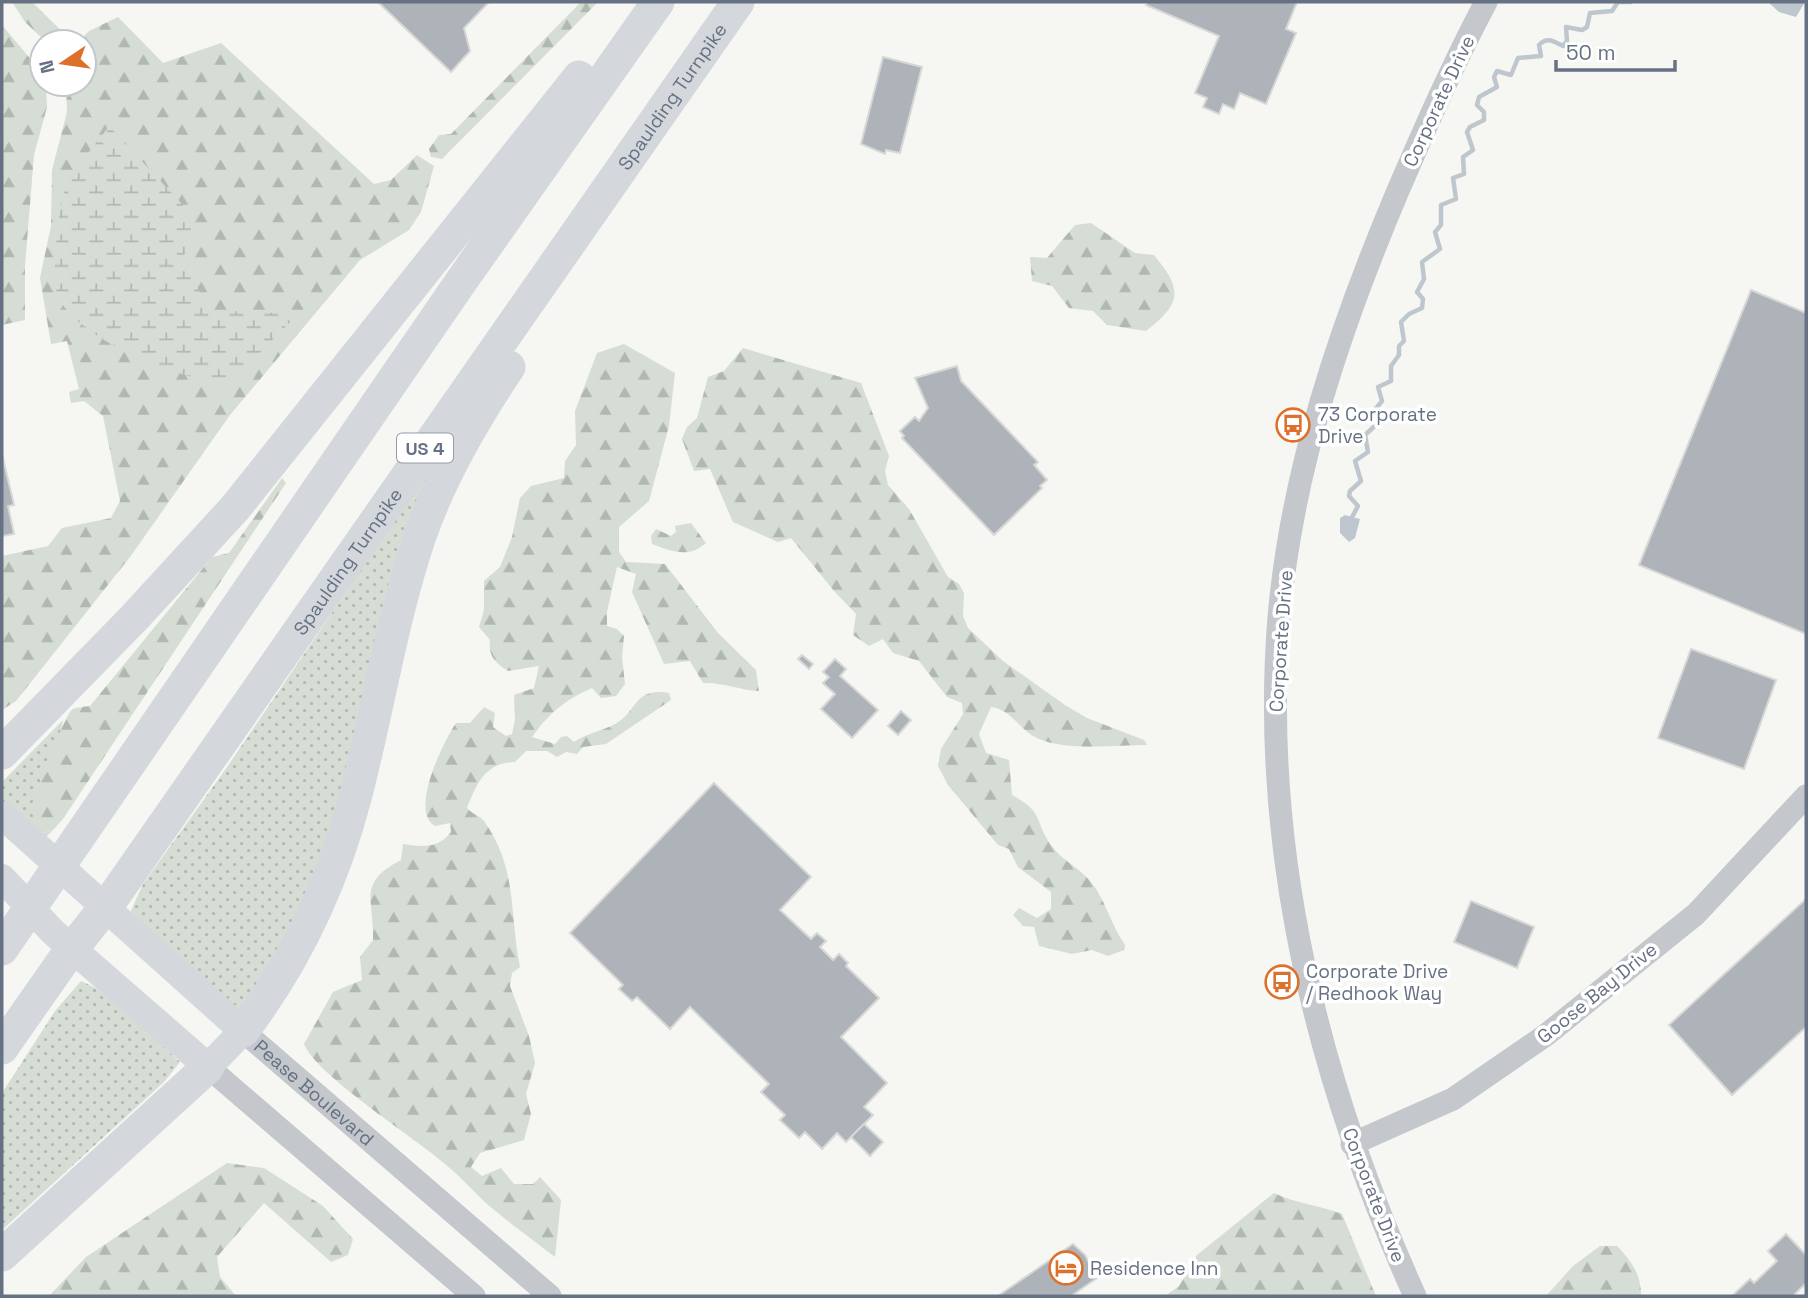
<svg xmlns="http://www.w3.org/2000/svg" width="1808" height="1298" viewBox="0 0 1808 1298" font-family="'Space Grotesk',sans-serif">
<defs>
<pattern id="green-dots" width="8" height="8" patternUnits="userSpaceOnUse" patternTransform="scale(1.75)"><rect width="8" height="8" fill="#d6ddd4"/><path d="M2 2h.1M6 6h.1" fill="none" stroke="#b1b8b1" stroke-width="1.8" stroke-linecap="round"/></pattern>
<pattern id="forest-firs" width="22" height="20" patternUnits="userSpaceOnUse" patternTransform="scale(1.75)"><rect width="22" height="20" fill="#d6ddd4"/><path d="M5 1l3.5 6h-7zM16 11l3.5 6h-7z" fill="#b1b8b1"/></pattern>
<pattern id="wetland-marsh" width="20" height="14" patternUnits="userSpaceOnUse" patternTransform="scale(1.75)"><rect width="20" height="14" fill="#d6ddd4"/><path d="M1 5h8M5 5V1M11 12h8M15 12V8" fill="none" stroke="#b1b8b1"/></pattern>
</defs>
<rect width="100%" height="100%" fill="#f6f6f3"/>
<g fill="url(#green-dots)">
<polygon points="453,435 338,824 290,938 238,1011 129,915 143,884 225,770"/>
<polygon points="63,720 42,833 53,830 41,842 2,801 2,782"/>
<path d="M81 981C115 995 153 1037 180 1062L164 1082 2 1230V1093L55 1011Z"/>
</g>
<g fill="url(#forest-firs)">
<polygon points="12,2 32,2 73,42 46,42 25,22"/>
<polygon points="581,2 598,2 442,159 431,157 429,149 439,135 451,134"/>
<polygon points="118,17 163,63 221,43 374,184 391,180 417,155 434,166 421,212 409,230 360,260 230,415 130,557 16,701 2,710 2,556 48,546 62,528 111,518 120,501 103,416 84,401 71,403 69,392 79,389 67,341 51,344 40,278 51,226 52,170 67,112 66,84 84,84 84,42 78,42 89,31"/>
<polygon points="2,25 38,68 46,87 47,107 34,155 25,266 25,320 2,325"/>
<path d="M1091 223 1135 253 1154 255C1183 290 1182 303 1146 331L1107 325 1093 311 1069 308 1052 286 1032 281 1030 257 1047 258 1075 225Z"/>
<path d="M624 344 675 373 669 426 649 501 619 527V552L626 562 665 564 718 633 756 670 759 691C739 690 723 682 703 683L690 661 664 664 632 592 636 574 617 567 607 612V626L617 629 624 636 622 657 625 684 616 696 601 698 592 688C565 700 549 713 532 737L555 744 561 737 567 736 574 742C587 733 602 731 615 724 638 712 633 687 669 693L671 700 606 744 583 747 577 754 566 752 557 757 547 751H526L515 762C485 763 477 783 467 808 472 814 479 815 484 821 518 869 509 913 520 967L512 973 510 986 529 1036 535 1063 526 1094 531 1114 524 1140 480 1153 471 1167 482 1176 501 1168 514 1184H533L540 1177 561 1200 555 1257C532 1239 509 1223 487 1204 473 1191 460 1176 445 1164 413 1136 317 1076 304 1044L333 992 362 980 360 957 373 940C374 898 357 883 401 860L403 844C423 847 438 849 451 832L450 823 435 826C409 812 443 742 456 723H470L484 707 495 713 493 727 506 736 512 734 515 720 514 695 534 688 539 666 508 671C495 663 488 656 490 640L479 627 484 610V581L500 567 512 537 520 498 531 486 564 478 565 461 576 445 575 411 597 353Z"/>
<path d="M743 348 861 383 889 456 885 471 888 485 909 509 948 577 959 584 964 593 963 616 968 628 1003 661 1065 705 1087 718 1144 740 1147 745C1116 745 1067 751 1039 739 1019 731 1013 710 991 707L979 734 986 753 1009 760 1012 795C1045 813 1033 819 1051 845 1061 860 1080 868 1091 882 1106 901 1111 925 1125 945L1124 950 1108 956 1092 950 1072 954 1039 946 1034 927 1023 926 1013 915 1019 908 1037 918 1051 909V892L1018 867 1009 849 998 845 948 785 938 766 941 749 963 714 962 703 947 697 919 661 893 653 883 639 869 646 853 635 856 614 834 591 791 538 778 542 733 522 710 469 694 471 682 439 687 427 697 418 708 377 724 371Z"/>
<path d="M282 478 286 483 63 819 53 830 42 833 30 810C36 794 64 714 73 709 77 707 85 707 90 706L212 557 229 553Z"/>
<path d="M691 523 706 543C688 559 671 551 652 544L651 536 656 529 671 536 676 532 675 526Z"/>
<polygon points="227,1163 264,1168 323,1206 353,1239 348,1255 331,1262 264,1203 217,1257 220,1277 236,1296 49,1296 86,1257"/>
<path d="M1274 1193C1297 1204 1319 1205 1342 1214L1376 1296H1165L1179 1286 1197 1255Z"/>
<path d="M1600 1246H1617C1632 1262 1641 1274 1641 1296H1546L1573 1266Z"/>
</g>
<path fill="url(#wetland-marsh)" d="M109 126 195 218 183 260 209 310 298 314 227 386C178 376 85 344 59 299 50 284 58 212 64 193 71 172 96 144 109 126Z"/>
<g fill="#bfc7ce">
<polygon points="1768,2 1805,2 1796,17 1779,12"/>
<polygon points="1345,515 1360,519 1355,538 1349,542 1340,533 1340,518"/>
</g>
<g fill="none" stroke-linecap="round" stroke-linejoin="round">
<g stroke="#bfc7ce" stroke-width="4.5">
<polyline points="1619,2 1631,2"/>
<path d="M1351 519 1358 506 1349 496 1350 491 1361 481 1355 461 1368 452 1365 435 1378 423 1373 412 1382 401 1378 387 1391 381V366L1399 355V346L1404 341 1401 322 1409 314 1422 308 1423 299 1417 292 1424 279 1422 262 1440 249 1435 232 1441 225V205L1456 199 1453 178 1464 174 1463 157 1473 150 1467 132 1470 127 1484 120V112L1477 105 1479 97 1497 87 1494 77 1497 71 1511 75 1518 58 1541 56 1539 45C1548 36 1554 42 1563 46L1567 41 1566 27 1582 30 1587 27 1590 13 1612 11 1618 2"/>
</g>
</g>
<g fill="#adb3b9" stroke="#d7d8d5" stroke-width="2">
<polygon points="378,2 489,2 464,28 470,51 451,72"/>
<polygon points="1148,2 1297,2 1286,29 1296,33 1266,104 1240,93 1234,109 1223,104 1219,114 1203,107 1207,98 1195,93 1219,36 1146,5"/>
<polygon points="883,57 922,67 900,153 886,150 885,154 861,144"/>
<polygon points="1751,290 1806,313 1806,634 1639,565"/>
<polygon points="957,366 961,381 1038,462 1034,465 1047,480 1040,486 1042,488 994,535 902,438 904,436 900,431 915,417 919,421 928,408 915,378"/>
<polygon points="2,454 14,505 8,506 14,534 2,536"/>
<polygon points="1691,649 1776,680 1744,769 1658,738"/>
<polygon points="802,655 813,664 809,669 798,659"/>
<polygon points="835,659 846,669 840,676 878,710 852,738 821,709 835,694 823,683 829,677 823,672"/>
<polygon points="901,711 911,720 898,735 888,726"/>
<polygon points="714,783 811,877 780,910 811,939 817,933 826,941 820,947 833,960 839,954 848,963 846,966 879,998 841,1037 887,1083 864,1107 873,1115 846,1142 837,1133 822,1149 805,1132 799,1138 780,1120 785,1115 761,1092 769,1084 690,1007 670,1029 637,997 632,1001 619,989 623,985 570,933"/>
<polygon points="1806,899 1806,1027 1732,1095 1669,1025"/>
<polygon points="1471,901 1534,927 1517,968 1454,942"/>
<polygon points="864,1124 883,1142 870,1156 851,1137"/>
<polygon points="1786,1234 1806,1255 1806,1287 1804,1285 1793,1296 1732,1296 1750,1279 1754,1283 1777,1261 1768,1251"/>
<polygon points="1073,1244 1085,1255 1097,1278 1071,1296 998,1296"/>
</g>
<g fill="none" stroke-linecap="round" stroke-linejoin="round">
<g stroke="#c4c7cb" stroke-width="23">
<path id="s1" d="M243 1031 550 1296"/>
<polyline points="208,1067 474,1296"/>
<polyline points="1352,1144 1453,1099 1546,1035 1696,914 1806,796"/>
<path d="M1415 1296C1319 1084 1260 851 1279 617 1292 469 1340 328 1397 193 1425 128 1453 64 1486 2"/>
</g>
<polyline stroke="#d4d8dc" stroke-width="28" points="2,815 243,1031 208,1067 53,932 2,878"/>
<g stroke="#d4d8dc" stroke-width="33">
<polyline points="2,753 134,618 235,508 579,77"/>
<polyline points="2,949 460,283 658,2"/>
<path d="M243 1031C295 962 333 882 355 798 378 711 391 621 420 536 441 475 474 419 509 367"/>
<path id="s2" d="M2 1048 65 958 114 896 738 2"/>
<polyline points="2,1255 208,1067"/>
</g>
</g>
<defs>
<symbol id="bus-ring" viewBox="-11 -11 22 22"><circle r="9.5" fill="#fff" stroke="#dd712c" stroke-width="1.5"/><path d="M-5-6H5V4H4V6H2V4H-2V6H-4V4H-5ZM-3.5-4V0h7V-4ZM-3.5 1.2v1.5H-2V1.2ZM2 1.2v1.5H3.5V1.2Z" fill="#dd712c"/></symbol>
<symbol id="hotel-ring" viewBox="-11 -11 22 22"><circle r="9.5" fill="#fff" stroke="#dd712c" stroke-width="1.5"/><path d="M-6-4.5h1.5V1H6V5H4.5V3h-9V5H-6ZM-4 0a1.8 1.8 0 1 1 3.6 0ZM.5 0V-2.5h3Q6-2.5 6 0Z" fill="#dd712c"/></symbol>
</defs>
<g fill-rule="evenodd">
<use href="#bus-ring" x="1274" y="406" width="38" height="38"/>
<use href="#bus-ring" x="1263" y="963" width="38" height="38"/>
<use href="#hotel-ring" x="1047" y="1249" width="38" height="38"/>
</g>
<g text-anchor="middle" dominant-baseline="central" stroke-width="7" stroke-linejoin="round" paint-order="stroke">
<rect fill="#fff" stroke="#949ca8" stroke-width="2" x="397" y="433.5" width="56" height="29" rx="5"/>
<g font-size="18" font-weight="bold" fill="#667283">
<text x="425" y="448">US 4</text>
</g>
<g font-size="19" fill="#667283" stroke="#fff">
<text stroke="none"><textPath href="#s2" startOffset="1164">Spaulding Turnpike</textPath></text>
<text transform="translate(1439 101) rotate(-65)">Corporate Drive</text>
<text stroke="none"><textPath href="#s2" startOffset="597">Spaulding Turnpike</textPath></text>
<text transform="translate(1281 641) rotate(-86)">Corporate Drive</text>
<text transform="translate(1597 993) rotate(-39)">Goose Bay Drive</text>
<text stroke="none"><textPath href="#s1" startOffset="94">Pease Boulevard</textPath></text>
<text transform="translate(1374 1195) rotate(69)">Corporate Drive</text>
</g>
<g font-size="19" fill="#667283" stroke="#fff" text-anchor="start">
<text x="1318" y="414">73 Corporate<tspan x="1318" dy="22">Drive</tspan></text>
<text x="1306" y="971">Corporate Drive<tspan x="1306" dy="22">/ Redhook Way</tspan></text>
<text x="1090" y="1268">Residence Inn</text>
</g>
</g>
<rect width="1808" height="1298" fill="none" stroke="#667283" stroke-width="7"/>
<g transform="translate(63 63) rotate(257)"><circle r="33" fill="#ffffff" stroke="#c2c7cd" stroke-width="2"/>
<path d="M0-5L12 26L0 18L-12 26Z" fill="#dd712c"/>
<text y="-10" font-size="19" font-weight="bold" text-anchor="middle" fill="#667283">N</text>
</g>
<path d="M1556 60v10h119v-10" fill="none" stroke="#667283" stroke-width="3.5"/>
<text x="1566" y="60" font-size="21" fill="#667283" stroke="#ffffff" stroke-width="5" paint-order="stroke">50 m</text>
</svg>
